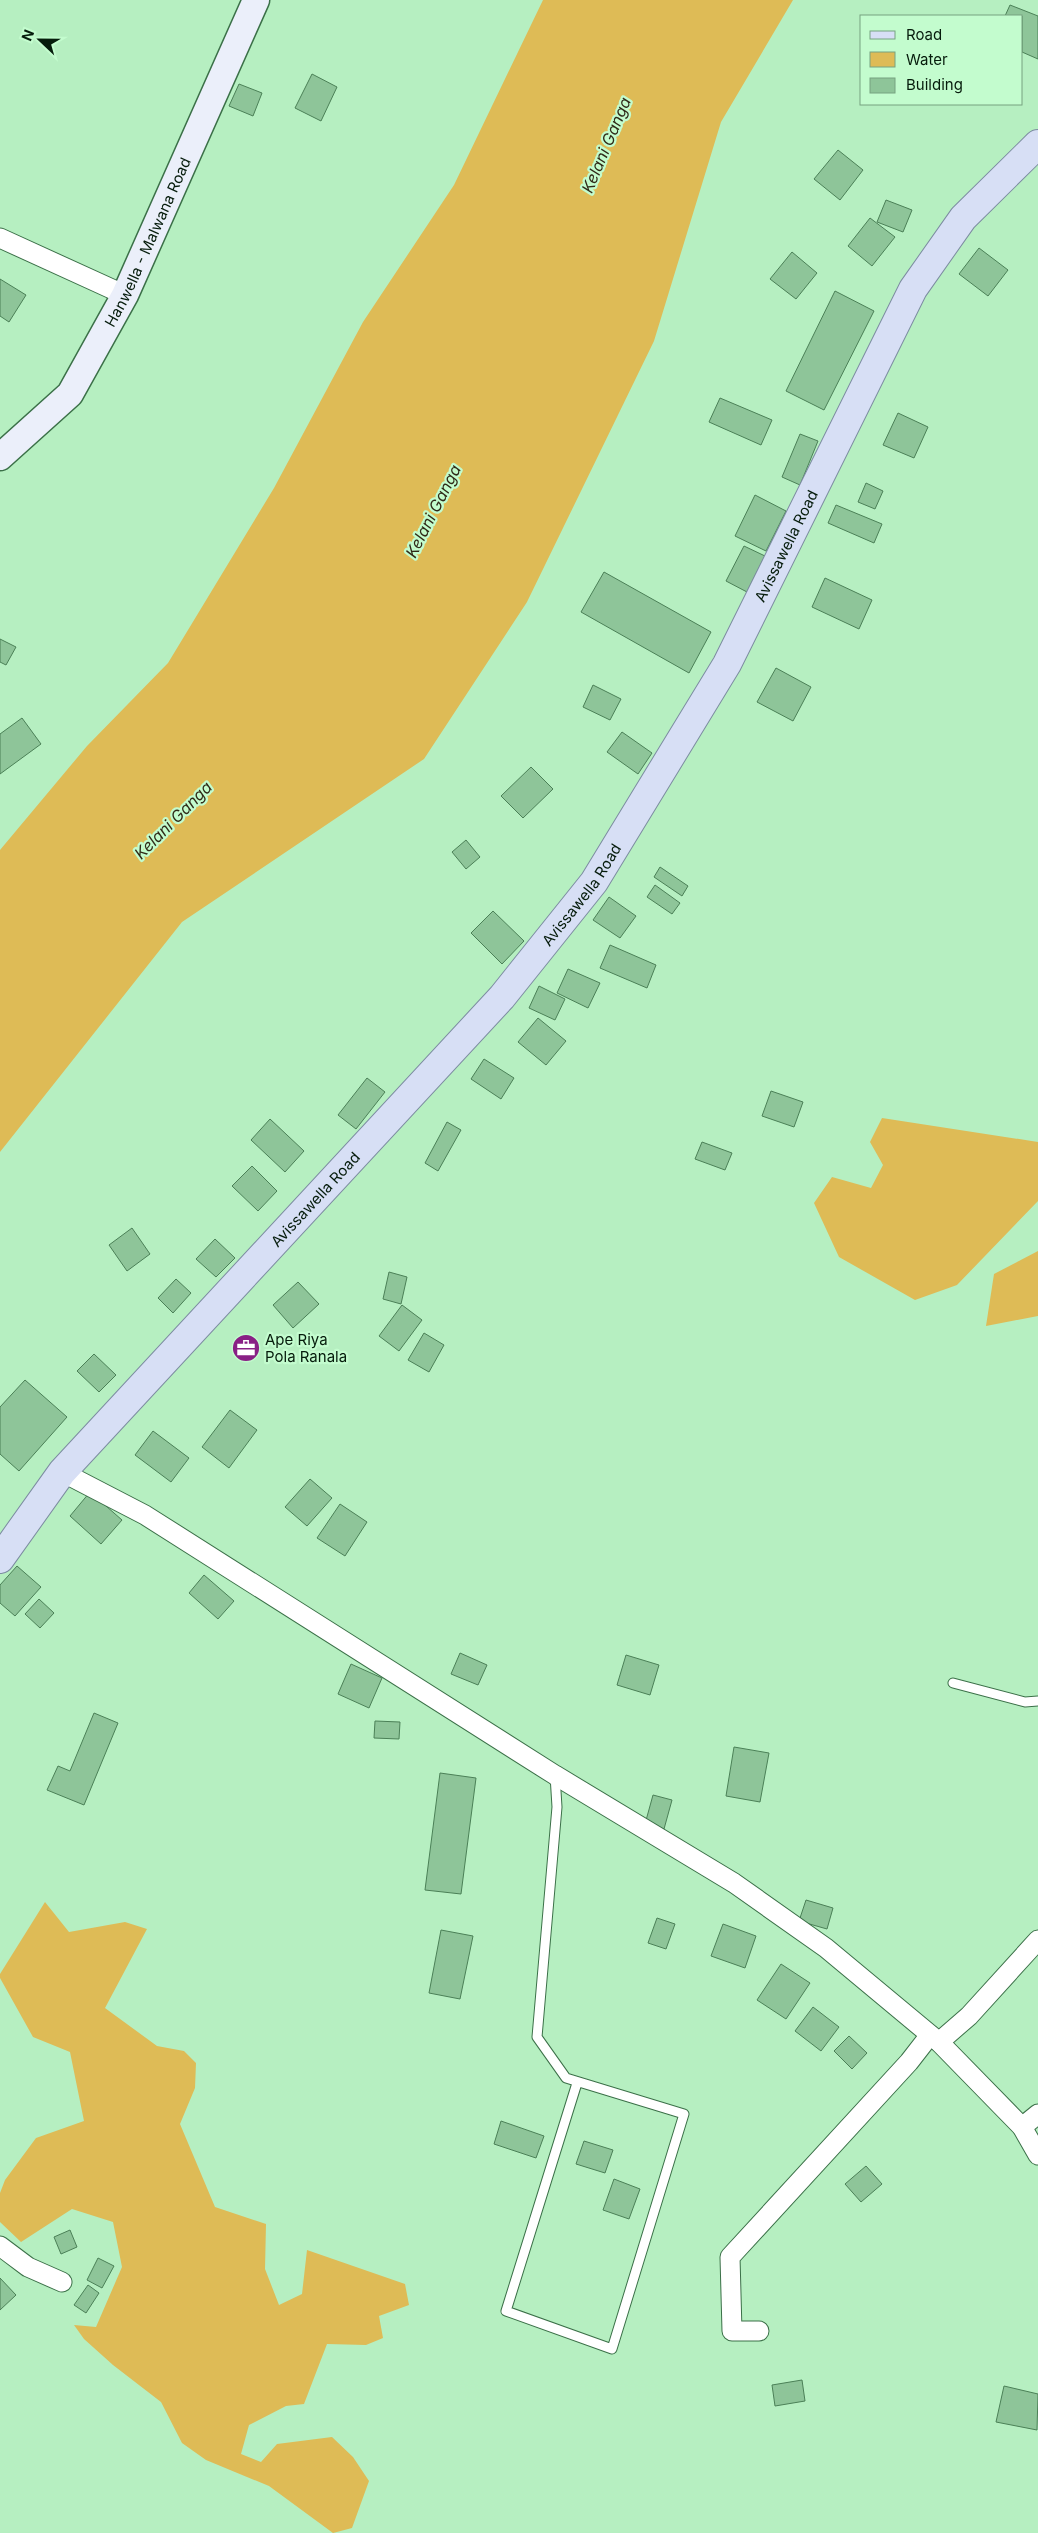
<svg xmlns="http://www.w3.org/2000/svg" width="1038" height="2533" viewBox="0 0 1038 2533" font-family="Inter,sans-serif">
<rect width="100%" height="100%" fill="#b6efc1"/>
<g fill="#debb56">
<polygon points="543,0 793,0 721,122 654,341 527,602 424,759 182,922 0,1152 0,850 87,746 168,663 274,488 363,322 454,185"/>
<polygon points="882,1118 1038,1142 1038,1201 957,1285 915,1300 839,1257 814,1203 832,1177 871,1188 883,1165 870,1142"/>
<polygon points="1038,1251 1038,1316 986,1326 994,1274"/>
<polygon points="45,1902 69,1932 125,1922 147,1929 105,2008 157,2046 184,2051 196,2063 195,2088 180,2124 215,2207 266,2224 265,2269 279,2305 302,2294 307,2250 405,2284 409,2305 379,2316 383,2338 366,2345 327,2344 304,2404 286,2406 249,2425 241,2454 261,2462 277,2444 332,2437 353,2457 369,2481 352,2528 333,2533 269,2486 206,2460 182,2443 161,2402 113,2365 84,2339 74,2325 96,2327 122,2267 113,2222 72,2209 21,2242 0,2222 0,2193 5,2180 36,2138 84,2121 70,2052 33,2037 0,1978 0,1974"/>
</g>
<g fill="#8ec599" stroke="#4b8057">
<polygon points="1010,5 1038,16 1038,59 1022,52 1022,16 1005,16"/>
<polygon points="312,74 337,87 321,121 295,108"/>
<polygon points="239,84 262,93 253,116 229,106"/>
<polygon points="838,150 863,170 840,200 814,179"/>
<polygon points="886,200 912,210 903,232 877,222"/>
<polygon points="870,218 895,237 872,266 848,246"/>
<polygon points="979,248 1008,270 988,296 959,274"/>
<polygon points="792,252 817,273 796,299 770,279"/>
<polygon points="0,279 26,295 9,322 0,316"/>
<polygon points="835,291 874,311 824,410 786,391"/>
<polygon points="720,398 772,420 761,445 709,422"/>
<polygon points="898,413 928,427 914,458 883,445"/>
<polygon points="800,434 818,441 800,485 782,477"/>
<polygon points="866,483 883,491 875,509 858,502"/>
<polygon points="755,495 786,511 766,551 735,536"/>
<polygon points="836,505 882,524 874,543 828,523"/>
<polygon points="744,546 765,556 747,592 726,581"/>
<polygon points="604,572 711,632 689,673 581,612"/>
<polygon points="825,578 872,600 859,629 812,607"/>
<polygon points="0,639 16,647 6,665 0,662"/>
<polygon points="776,668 811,687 793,721 757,702"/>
<polygon points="593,685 621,699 610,720 583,707"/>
<polygon points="22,718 41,744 0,774 0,734"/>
<polygon points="622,732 652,753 638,774 607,752"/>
<polygon points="531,767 553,789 523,818 501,796"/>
<polygon points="466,840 480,857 466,869 452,852"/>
<polygon points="660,867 688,886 682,896 654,877"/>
<polygon points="655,885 680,903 672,914 647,897"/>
<polygon points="609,897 636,916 620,938 593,920"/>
<polygon points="493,911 524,941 502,964 471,933"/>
<polygon points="610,945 656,965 647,988 600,968"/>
<polygon points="568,969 600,983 588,1008 557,993"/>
<polygon points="539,986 565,999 555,1020 529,1008"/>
<polygon points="538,1018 566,1041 546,1065 518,1042"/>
<polygon points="484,1059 514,1078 501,1099 471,1079"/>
<polygon points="367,1078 385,1092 356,1129 338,1115"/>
<polygon points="771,1091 803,1102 794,1127 762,1116"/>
<polygon points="270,1119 304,1151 285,1172 251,1140"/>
<polygon points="447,1122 461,1130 438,1171 425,1163"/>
<polygon points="702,1142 732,1153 725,1170 695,1159"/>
<polygon points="252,1166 277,1191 258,1211 232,1186"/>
<polygon points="132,1228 150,1254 127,1271 109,1245"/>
<polygon points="215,1239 235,1258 216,1277 196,1259"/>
<polygon points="389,1272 407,1277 401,1304 383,1299"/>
<polygon points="176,1279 191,1293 173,1313 158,1298"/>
<polygon points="298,1282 319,1304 293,1328 273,1305"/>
<polygon points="402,1305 422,1320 399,1351 379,1336"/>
<polygon points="424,1333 444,1345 429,1372 408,1360"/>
<polygon points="94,1354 116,1375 99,1392 77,1371"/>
<polygon points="25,1380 67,1417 19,1471 0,1454 0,1407"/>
<polygon points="230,1410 257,1430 229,1468 202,1447"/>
<polygon points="153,1431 189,1458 171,1482 135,1455"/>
<polygon points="310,1479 332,1498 307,1526 285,1507"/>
<polygon points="90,1492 122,1520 101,1544 70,1516"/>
<polygon points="340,1504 367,1522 345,1556 317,1538"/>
<polygon points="17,1566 41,1587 15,1616 0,1603 0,1585"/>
<polygon points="204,1575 234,1601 218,1619 189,1593"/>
<polygon points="39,1599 54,1613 40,1628 25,1614"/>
<polygon points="460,1653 487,1665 478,1685 451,1674"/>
<polygon points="626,1655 659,1665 650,1695 617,1685"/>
<polygon points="351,1664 382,1678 369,1708 338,1694"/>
<polygon points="94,1713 118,1723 84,1805 47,1790 58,1766 70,1771"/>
<polygon points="375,1721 400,1722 399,1739 374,1738"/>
<polygon points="734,1747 769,1753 760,1802 726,1796"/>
<polygon points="440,1773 476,1778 461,1894 425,1890"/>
<polygon points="653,1795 672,1800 664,1829 645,1824"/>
<polygon points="806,1900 833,1908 827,1929 799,1921"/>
<polygon points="657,1918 675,1924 666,1949 648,1943"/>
<polygon points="723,1924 756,1936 745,1968 711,1956"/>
<polygon points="441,1930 473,1936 460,1999 429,1993"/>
<polygon points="781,1964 810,1983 786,2019 757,2000"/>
<polygon points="813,2007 839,2027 821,2051 795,2031"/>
<polygon points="849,2036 867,2053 852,2069 834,2051"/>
<polygon points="501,2121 544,2136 536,2158 494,2144"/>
<polygon points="584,2141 613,2150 605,2173 576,2164"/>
<polygon points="866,2166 882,2184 861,2202 845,2184"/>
<polygon points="614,2179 640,2189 629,2219 603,2210"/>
<polygon points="70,2230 77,2247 61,2254 54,2237"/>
<polygon points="98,2258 114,2266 102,2288 87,2280"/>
<polygon points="0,2278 16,2295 0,2310"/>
<polygon points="88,2285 99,2293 86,2313 74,2305"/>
<polygon points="802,2380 805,2401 775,2406 772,2385"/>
<polygon points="1004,2386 1038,2394 1037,2430 996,2422"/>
</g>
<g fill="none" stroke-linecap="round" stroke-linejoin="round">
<defs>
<g id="lane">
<polyline points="953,1683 1025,1702 1038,1701"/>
<polyline points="555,1775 557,1807 537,2037 566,2078 684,2114 612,2349 506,2311 577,2083"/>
</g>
<g id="street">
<polyline points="0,238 125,295"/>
<polyline points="62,1472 145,1515 555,1775 734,1883 826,1948 939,2042 1022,2127 1038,2155"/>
<polyline points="939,2042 969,2016 1038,1940"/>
<polyline points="1022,2127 1038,2114"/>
<polyline points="0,2246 28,2267 62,2282"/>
<polyline points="759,2331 732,2331 730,2257 909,2062 930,2035"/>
</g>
<g id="secondary">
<path id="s1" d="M0 457 70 394 125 295 256 0"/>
</g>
<g id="primary">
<path id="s2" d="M0 1559 62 1472 502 997 594 882 727 664 913 289 963 218 1038 144"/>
</g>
</defs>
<use href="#lane" stroke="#3b7048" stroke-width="11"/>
<use href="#street" stroke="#3b7048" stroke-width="21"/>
<use href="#secondary" stroke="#3b7048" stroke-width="29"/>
<use href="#primary" stroke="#7c8ca0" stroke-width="30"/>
<use href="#lane" stroke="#fff" stroke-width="9"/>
<use href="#street" stroke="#fff" stroke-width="19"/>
<use href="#secondary" stroke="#ebeffa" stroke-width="26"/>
<use href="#primary" stroke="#d7dff5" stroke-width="28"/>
</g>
<defs>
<symbol id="office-disc" viewBox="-11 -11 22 22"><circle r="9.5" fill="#891f85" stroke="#c3fcce"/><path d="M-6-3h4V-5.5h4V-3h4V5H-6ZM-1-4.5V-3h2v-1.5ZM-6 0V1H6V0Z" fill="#fff"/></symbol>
</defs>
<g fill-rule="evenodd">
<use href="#office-disc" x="230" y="1332" width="32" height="32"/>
</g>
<g text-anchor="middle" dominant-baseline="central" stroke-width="4.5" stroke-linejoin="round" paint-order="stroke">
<g font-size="15" fill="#061c0c" stroke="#c3fcce">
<text stroke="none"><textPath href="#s1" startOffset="265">Hanwella - Malwana Road</textPath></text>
<text stroke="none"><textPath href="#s2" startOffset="1289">Avissawella Road</textPath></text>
<text stroke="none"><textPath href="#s2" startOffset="884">Avissawella Road</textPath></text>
<text stroke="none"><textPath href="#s2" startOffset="479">Avissawella Road</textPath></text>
</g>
<g font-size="15" fill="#061c0c" stroke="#c3fcce" text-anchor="start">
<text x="265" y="1339">Ape Riya<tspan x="265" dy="17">Pola Ranala</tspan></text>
</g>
<g font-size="16" font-style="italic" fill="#302a18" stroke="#c3fcce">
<text transform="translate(606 145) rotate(-67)">Kelani Ganga</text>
<text transform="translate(433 511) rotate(-63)">Kelani Ganga</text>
<text transform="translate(173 820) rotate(-45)">Kelani Ganga</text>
</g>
</g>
<rect x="860" y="15" width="162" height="90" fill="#c3fcce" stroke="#77a280"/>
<rect x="870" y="31" width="25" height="8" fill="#d7dff5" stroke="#77a280"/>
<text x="906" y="40" font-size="15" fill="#061c0c">Road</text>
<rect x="870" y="52" width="25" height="15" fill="#debb56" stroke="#77a280"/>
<text x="906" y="65" font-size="15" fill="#061c0c">Water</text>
<rect x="870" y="78" width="25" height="15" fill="#8ec599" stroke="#77a280"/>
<text x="906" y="90" font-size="15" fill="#061c0c">Building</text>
<g transform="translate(40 40) rotate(292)" stroke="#c3fcce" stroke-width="4" paint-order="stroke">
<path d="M0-4L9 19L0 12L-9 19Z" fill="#061c0c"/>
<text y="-8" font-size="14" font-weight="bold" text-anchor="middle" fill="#061c0c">N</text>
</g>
</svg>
